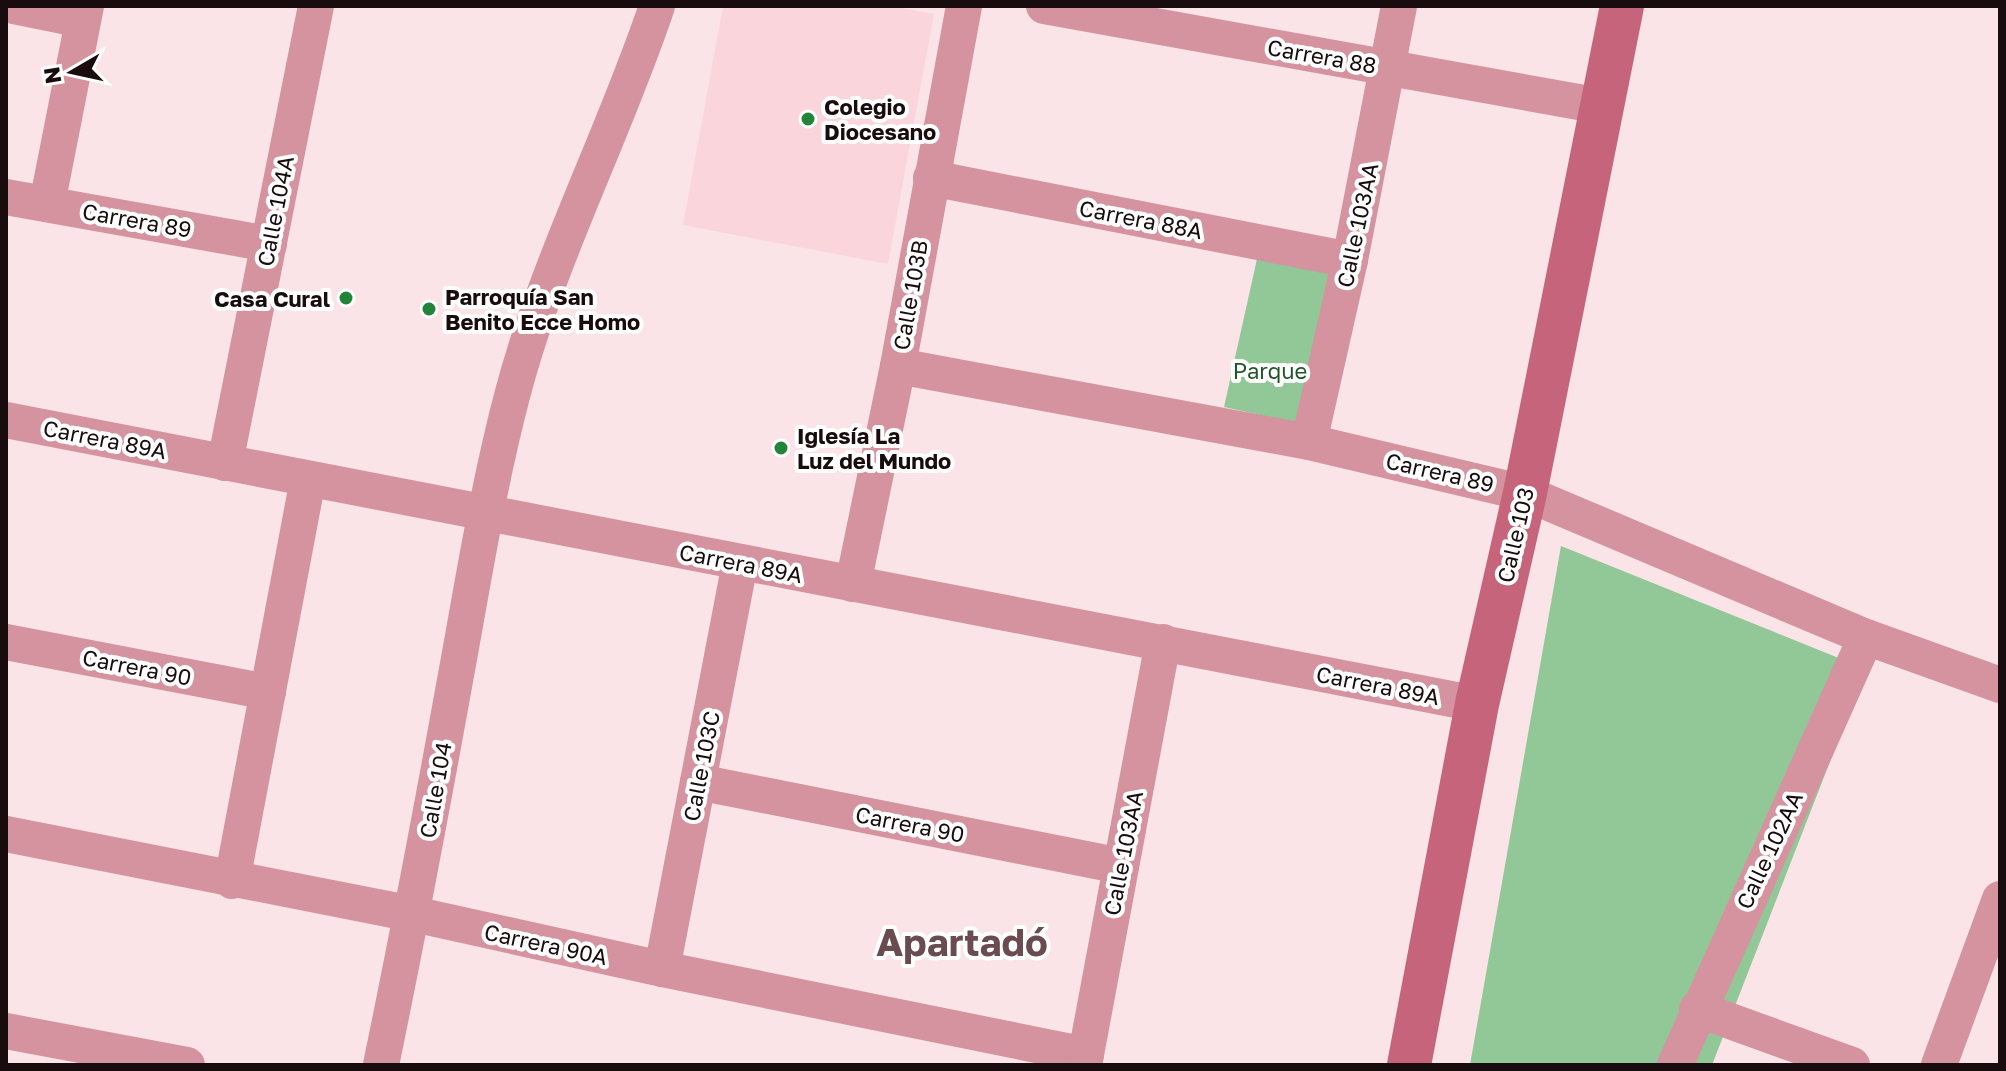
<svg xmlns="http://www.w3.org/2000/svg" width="2006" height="1071" viewBox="0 0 2006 1071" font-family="'Golos Text',sans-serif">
<rect width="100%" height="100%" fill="#fae4e7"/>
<polygon fill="#fad6dc" points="723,6 891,6 934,14 888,264 683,225"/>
<g fill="#92c797">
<polygon points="1257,259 1330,273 1298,423 1224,407"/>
<polygon points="1561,546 1866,669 1712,1065 1470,1065"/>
</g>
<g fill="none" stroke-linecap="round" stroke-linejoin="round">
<g stroke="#d5929f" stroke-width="36">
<polyline points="14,6 83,20"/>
<polyline points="1044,6 1601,106"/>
<polyline points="931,178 1350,260"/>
<polyline points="6,197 269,244"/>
<polyline points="47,204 86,6"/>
<polyline points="898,366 1309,442 1525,493 1866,637 2000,685"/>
<polyline points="6,420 1477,704"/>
<polyline points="1309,442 1350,260 1399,6"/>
<polyline points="225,463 316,6"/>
<polyline points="853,584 898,366 964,6"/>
<polyline points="6,642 268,692"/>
<polyline points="698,782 1121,866"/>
<polyline points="6,834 413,914 662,969 1086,1055"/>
<polyline points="232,881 308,479"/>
<polyline points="662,969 740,563"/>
<polyline points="1697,1009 1852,1065"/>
<polyline points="6,1031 187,1065"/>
<path d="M381 1065C407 939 431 813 454 686 472 589 487 491 512 396 547 262 613 137 657 6"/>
<polyline points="1084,1065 1163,642"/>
<polyline points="1675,1065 1866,637"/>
<polyline points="1939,1065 2000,899"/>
</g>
<polyline stroke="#c5647a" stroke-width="44" points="1409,1065 1477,704 1525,493 1622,6"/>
</g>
<g fill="#218438" stroke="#fff" stroke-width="3">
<circle cx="808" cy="119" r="8"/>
<circle cx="346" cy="298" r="8"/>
<circle cx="429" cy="309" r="8"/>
<circle cx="781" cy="448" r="8"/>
</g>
<g text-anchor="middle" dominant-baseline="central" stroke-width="8" stroke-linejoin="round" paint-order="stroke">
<g font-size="22" fill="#180c0e" stroke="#fff">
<text transform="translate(1322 56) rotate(10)">Carrera 88</text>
<text transform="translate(275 211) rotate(-79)">Calle 104A</text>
<text transform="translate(1141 219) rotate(11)">Carrera 88A</text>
<text transform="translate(137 220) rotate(10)">Carrera 89</text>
<text transform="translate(1357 225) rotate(-78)">Calle 103AA</text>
<text transform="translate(910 295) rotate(-80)">Calle 103B</text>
<text transform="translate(105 439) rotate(11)">Carrera 89A</text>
<text transform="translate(1440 472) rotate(13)">Carrera 89</text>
<text transform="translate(1515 535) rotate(-77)">Calle 103</text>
<text transform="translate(741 563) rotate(11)">Carrera 89A</text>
<text transform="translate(137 667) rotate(11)">Carrera 90</text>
<text transform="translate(1378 685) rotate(11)">Carrera 89A</text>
<text transform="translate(701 766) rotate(-79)">Calle 103C</text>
<text transform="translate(435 790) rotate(-80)">Calle 104</text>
<text transform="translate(910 824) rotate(11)">Carrera 90</text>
<text transform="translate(1769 850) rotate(-65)">Calle 102AA</text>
<text transform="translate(1123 853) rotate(-79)">Calle 103AA</text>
<text transform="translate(546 944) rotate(12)">Carrera 90A</text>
</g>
<g font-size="22" font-weight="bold" fill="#180c0e" stroke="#fff" text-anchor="start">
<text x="824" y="106">Colegio<tspan x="824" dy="25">Diocesano</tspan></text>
<text x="445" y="296">Parroquía San<tspan x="445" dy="25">Benito Ecce Homo</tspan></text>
<text x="330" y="298" text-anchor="end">Casa Cural</text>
<text x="797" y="435">Iglesía La<tspan x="797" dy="25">Luz del Mundo</tspan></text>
</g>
<g font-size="22" fill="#20572a" stroke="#fff">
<text x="1270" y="370">Parque</text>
</g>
<g font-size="38" font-weight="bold" fill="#694b50" stroke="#fff">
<text x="962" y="941">Apartadó</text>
</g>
</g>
<rect width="2006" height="1071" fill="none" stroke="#180c0e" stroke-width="16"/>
<g transform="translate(72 72) rotate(261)" stroke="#ffffff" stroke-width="6" paint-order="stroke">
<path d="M0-6L14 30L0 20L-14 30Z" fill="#180c0e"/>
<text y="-12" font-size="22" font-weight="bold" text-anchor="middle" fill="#180c0e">N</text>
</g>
</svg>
